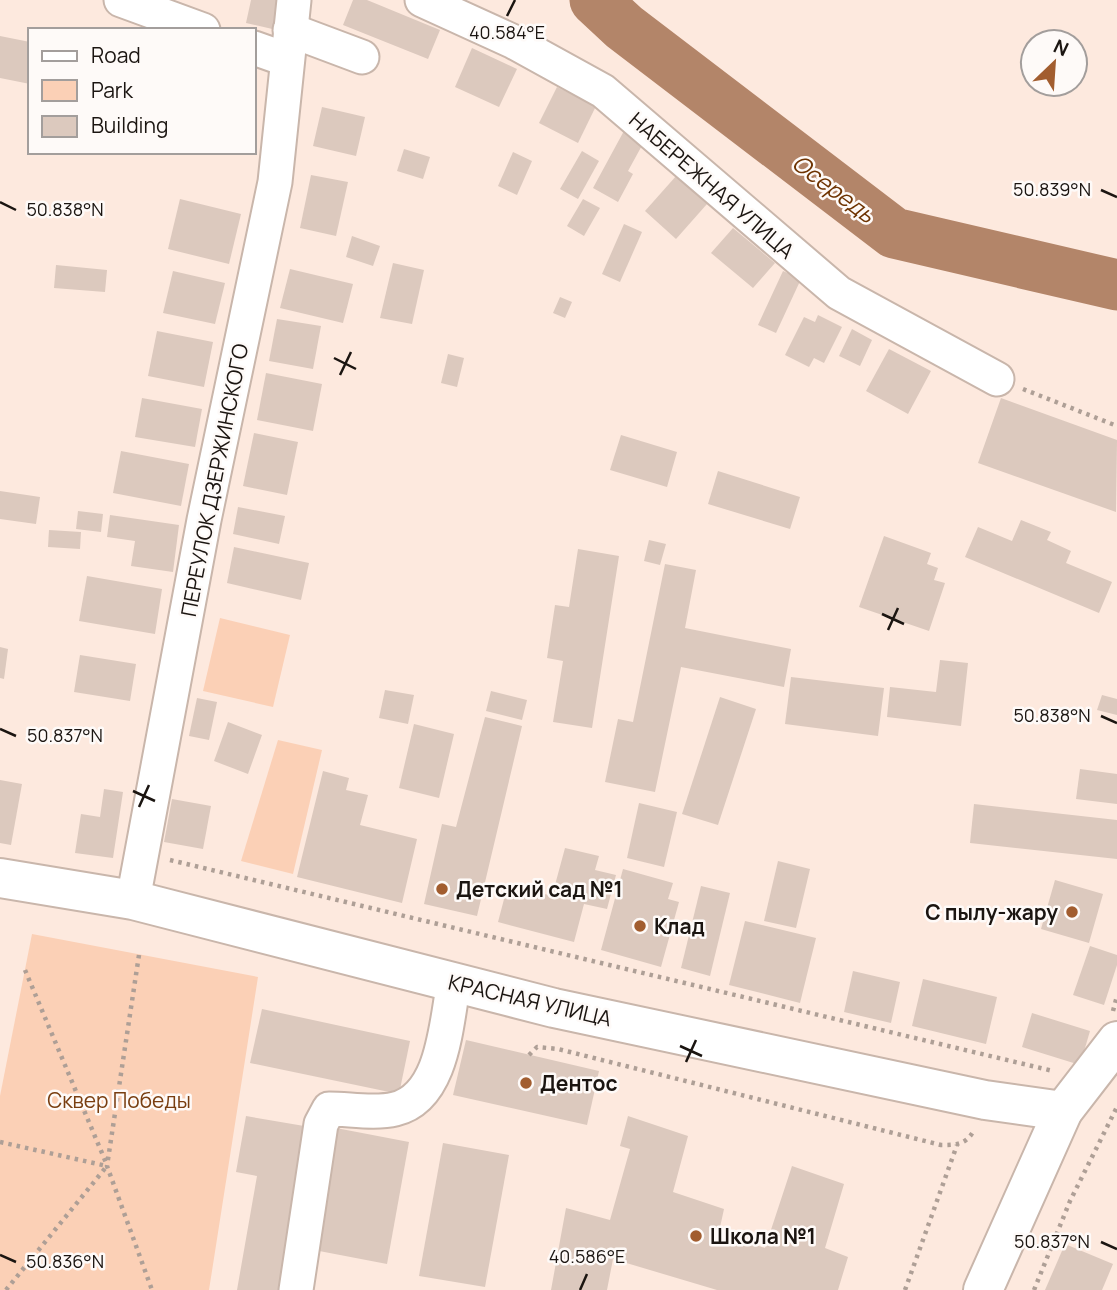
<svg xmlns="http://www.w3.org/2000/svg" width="1117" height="1290" viewBox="0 0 1117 1290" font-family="Manrope,sans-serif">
<rect width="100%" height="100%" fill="#fde9de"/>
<g fill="#fbd0b6">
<polygon points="220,618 290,635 273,707 203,691"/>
<polygon points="278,740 322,750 293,874 241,861"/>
<polygon points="32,934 258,977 209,1290 0,1290 0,1096"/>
</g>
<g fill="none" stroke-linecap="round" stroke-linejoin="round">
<polyline stroke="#b38569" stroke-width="51" points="595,0 624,27 894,233 1117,285"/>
</g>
<g fill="#dcc9be">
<polygon points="251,0 288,0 281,31 246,23"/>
<polygon points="353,0 367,0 440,30 428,59 343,25"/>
<polygon points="0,36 30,42 30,84 0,78"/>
<polygon points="472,48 517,69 499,107 455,87"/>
<polygon points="557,87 596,106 578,143 539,123"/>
<polygon points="322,107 365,117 356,156 313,146"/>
<polygon points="625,129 645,140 628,171 633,174 618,202 593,188"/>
<polygon points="404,149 430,157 423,179 397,171"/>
<polygon points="582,151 599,161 578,199 560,189"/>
<polygon points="513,152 532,161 517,195 498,186"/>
<polygon points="311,175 348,182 336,236 300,228"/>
<polygon points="677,175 707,204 676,239 645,211"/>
<polygon points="180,199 241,214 229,264 168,249"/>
<polygon points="583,199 600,208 584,236 567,226"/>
<polygon points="624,224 642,232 620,282 602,274"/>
<polygon points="733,228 775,263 753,288 711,253"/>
<polygon points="352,236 380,246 373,266 346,257"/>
<polygon points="393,263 424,270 412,324 380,318"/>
<polygon points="56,265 107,270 105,292 54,288"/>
<polygon points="290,269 353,284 343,323 280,308"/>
<polygon points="173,271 225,283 215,324 163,313"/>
<polygon points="783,271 801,279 776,333 758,325"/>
<polygon points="560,297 572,302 565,318 553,313"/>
<polygon points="818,315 842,327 824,363 814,358 809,367 785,355 804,317 815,322"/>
<polygon points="277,319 321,326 313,369 269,361"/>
<polygon points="852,329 872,340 860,366 839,356"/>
<polygon points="157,331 213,342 204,387 148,376"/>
<polygon points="889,349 931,371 908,414 866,391"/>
<polygon points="448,354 464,358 457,387 441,383"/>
<polygon points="266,373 322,384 313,431 257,420"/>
<polygon points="142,398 202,409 195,447 135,437"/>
<polygon points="1001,398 1117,440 1116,512 978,463"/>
<polygon points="254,433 298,442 287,495 243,486"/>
<polygon points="621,435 677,452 667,487 610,470"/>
<polygon points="121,451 189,464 181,506 113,493"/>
<polygon points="718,471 800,497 790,529 708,504"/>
<polygon points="0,491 40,497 36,524 0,519"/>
<polygon points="238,507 285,516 279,544 233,534"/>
<polygon points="78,511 103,514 101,532 76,529"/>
<polygon points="110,515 179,525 173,572 131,566 135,541 107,537"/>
<polygon points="1021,520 1051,532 1047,540 1071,551 1066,563 1112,582 1099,613 965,557 978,527 1012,541"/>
<polygon points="49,530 81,532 80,549 48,547"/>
<polygon points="884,536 931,553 927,564 938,568 934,580 945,583 929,631 859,607"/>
<polygon points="649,540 666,544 660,565 644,561"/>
<polygon points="234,547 309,563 301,600 227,583"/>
<polygon points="578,549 619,556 592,728 553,722 563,661 547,658 555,605 569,607"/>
<polygon points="665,564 696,570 685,628 791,649 784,687 681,667 655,792 605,782 618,719 633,722"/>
<polygon points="87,576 162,589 155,634 79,621"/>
<polygon points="0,647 8,649 4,679 0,678"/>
<polygon points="80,655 136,664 130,701 74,692"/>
<polygon points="940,660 968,663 961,726 887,717 890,687 936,692"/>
<polygon points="791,677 884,688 878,736 785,724"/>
<polygon points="385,690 414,695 408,724 379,718"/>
<polygon points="491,691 527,700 522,720 486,711"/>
<polygon points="1102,695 1117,699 1117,715 1097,710"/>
<polygon points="720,697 756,709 718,825 682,814"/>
<polygon points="197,698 217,702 209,740 189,736"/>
<polygon points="485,717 522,726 477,916 424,904 442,824 456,827"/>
<polygon points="228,722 262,735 248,774 214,761"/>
<polygon points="414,724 454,734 439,798 399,788"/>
<polygon points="1080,769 1117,774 1117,804 1076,799"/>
<polygon points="323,771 349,778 346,790 368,795 360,825 417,839 402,903 297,877"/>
<polygon points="0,780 22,784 11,845 0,843"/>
<polygon points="104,789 123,792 113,858 75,853 81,814 100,817"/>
<polygon points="172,799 211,806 203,849 164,842"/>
<polygon points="639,803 677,812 664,867 627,858"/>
<polygon points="974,804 1117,820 1117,859 970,843"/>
<polygon points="565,848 599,856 595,870 616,875 607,909 584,904 574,942 498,922 508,884 552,896"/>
<polygon points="778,861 810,869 796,928 764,921"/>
<polygon points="623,869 673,883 668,899 679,902 661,967 601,950"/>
<polygon points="1055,880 1103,894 1089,943 1041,929"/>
<polygon points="701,886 730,893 710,976 681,968"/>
<polygon points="745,921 816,938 800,1003 729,985"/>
<polygon points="1090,946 1117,955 1117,965 1104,1005 1073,995"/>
<polygon points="853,971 900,982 891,1023 844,1012"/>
<polygon points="923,979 997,997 986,1044 912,1026"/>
<polygon points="262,1009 410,1041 399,1094 250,1063"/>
<polygon points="1032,1013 1090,1031 1080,1065 1022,1047"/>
<polygon points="466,1040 599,1071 587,1125 453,1095"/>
<polygon points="246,1116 310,1127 281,1290 237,1290 257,1176 236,1172"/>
<polygon points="628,1116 688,1136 673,1192 724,1209 719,1232 765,1248 792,1166 844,1184 825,1248 848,1257 838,1290 717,1290 613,1259 607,1290 551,1290 566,1208 610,1220 630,1149 620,1146"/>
<polygon points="336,1128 409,1142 387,1264 314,1250"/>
<polygon points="443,1143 509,1155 485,1287 419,1276"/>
<polygon points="1065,1244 1113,1264 1102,1290 1045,1290"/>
</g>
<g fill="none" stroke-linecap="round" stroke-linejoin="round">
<defs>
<g id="street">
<polyline points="121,0 203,30"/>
<polyline points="422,0 514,42 603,91 839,293 997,379"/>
<polyline points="290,30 362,57"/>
<polyline points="254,48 285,59"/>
<polyline points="133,900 204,520 275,182 294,0"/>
<path d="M296 1290 321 1124 329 1109C349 1109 375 1114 395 1109 444 1097 446 1022 454 982"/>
</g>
<g id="primary">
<polyline points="0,878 133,900 554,1008 985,1100 1063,1111"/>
<polyline points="983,1290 1063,1111 1117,1041"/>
</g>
</defs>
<use href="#street" stroke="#c9b6ab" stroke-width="37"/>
<use href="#primary" stroke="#c9b6ab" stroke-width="42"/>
<g stroke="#ae9f96" stroke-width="4.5" stroke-dasharray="3.5 5" stroke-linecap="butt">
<polyline points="1023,389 1117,426"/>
<polyline points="170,860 1053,1071"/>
<polyline points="139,955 107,1166 152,1290"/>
<polyline points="25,970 107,1165"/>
<polyline points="1113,1011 1117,996"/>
<path d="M529 1055 537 1047 558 1049 941 1145C955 1145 965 1145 973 1132"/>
<polyline points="0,1142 107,1166"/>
<polyline points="6,1290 107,1166"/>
<polyline points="905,1290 957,1145"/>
<polyline points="1034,1290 1070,1201 1117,1107"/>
</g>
<use href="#street" stroke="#fff" stroke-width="33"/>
<use href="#primary" stroke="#fff" stroke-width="38"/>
</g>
<path fill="none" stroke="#1b1511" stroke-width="2.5" d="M507 16 515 0M1101 190 1117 197M0 202 16 210M334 358 356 369M340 375 351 352M882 614 904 624M888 630 898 608M1101 716 1117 723M0 729 16 736M133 791 155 801M139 807 149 785M680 1046 702 1056M686 1062 696 1040M1101 1242 1117 1249M0 1255 16 1262M580 1290 587 1274"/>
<g fill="#a25d2f" stroke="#fefaf8" stroke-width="2.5">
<circle cx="442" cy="889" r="7"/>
<circle cx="1072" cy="912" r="7"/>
<circle cx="640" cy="926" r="7"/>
<circle cx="526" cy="1083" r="7"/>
<circle cx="696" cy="1236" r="7"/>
</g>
<g text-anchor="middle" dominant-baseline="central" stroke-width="5" stroke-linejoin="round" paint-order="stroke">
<g font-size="21" fill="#1b1511" stroke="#fefaf8">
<text transform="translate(712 185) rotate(41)">НАБЕРЕЖНАЯ УЛИЦА</text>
<text transform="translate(214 480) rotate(-79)">ПЕРЕУЛОК ДЗЕРЖИНСКОГО</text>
<text transform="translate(530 1000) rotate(13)">КРАСНАЯ УЛИЦА</text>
</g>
<g font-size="21" font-weight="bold" fill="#1b1511" stroke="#fefaf8" text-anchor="start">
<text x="456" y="889">Детский сад №1</text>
<text x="1058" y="912" text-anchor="end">С пылу-жару</text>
<text x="654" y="926">Клад</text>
<text x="540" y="1083">Дентос</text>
<text x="710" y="1236">Школа №1</text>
</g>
<g font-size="21" fill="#793e10" stroke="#fefaf8">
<text x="119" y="1100">Сквер Победы</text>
</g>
<g font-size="23" font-style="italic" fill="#6e3301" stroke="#fefaf8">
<text transform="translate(834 188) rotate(37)">Осередь</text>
</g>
</g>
<g font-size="18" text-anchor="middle" fill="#1b1511" stroke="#fefaf8" stroke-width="5" stroke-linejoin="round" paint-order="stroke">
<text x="507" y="39">40.584°E</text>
<text x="1052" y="196">50.839°N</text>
<text x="65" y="216">50.838°N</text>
<text x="1052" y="722">50.838°N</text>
<text x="65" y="742">50.837°N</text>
<text x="1052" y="1248">50.837°N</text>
<text x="587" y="1263">40.586°E</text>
<text x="65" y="1268">50.836°N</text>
</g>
<rect x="28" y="28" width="228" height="126" fill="#fefaf8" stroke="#a39e9c" stroke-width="2"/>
<rect x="42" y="51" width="35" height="10" fill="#ffffff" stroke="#a39e9c" stroke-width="2"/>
<text x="91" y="63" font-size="21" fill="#1b1511">Road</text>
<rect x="42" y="80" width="35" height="21" fill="#fbd0b6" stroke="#a39e9c" stroke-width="2"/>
<text x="91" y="98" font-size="21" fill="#1b1511">Park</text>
<rect x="42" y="116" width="35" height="21" fill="#dcc9be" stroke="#a39e9c" stroke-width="2"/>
<text x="91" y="133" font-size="21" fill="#1b1511">Building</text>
<g transform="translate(1054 63) rotate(25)"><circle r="33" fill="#fefaf8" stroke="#a39e9c" stroke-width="2"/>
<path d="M0-5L12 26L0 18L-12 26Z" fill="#a25d2f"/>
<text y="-10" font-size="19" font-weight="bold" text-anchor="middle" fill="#1b1511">N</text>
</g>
</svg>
